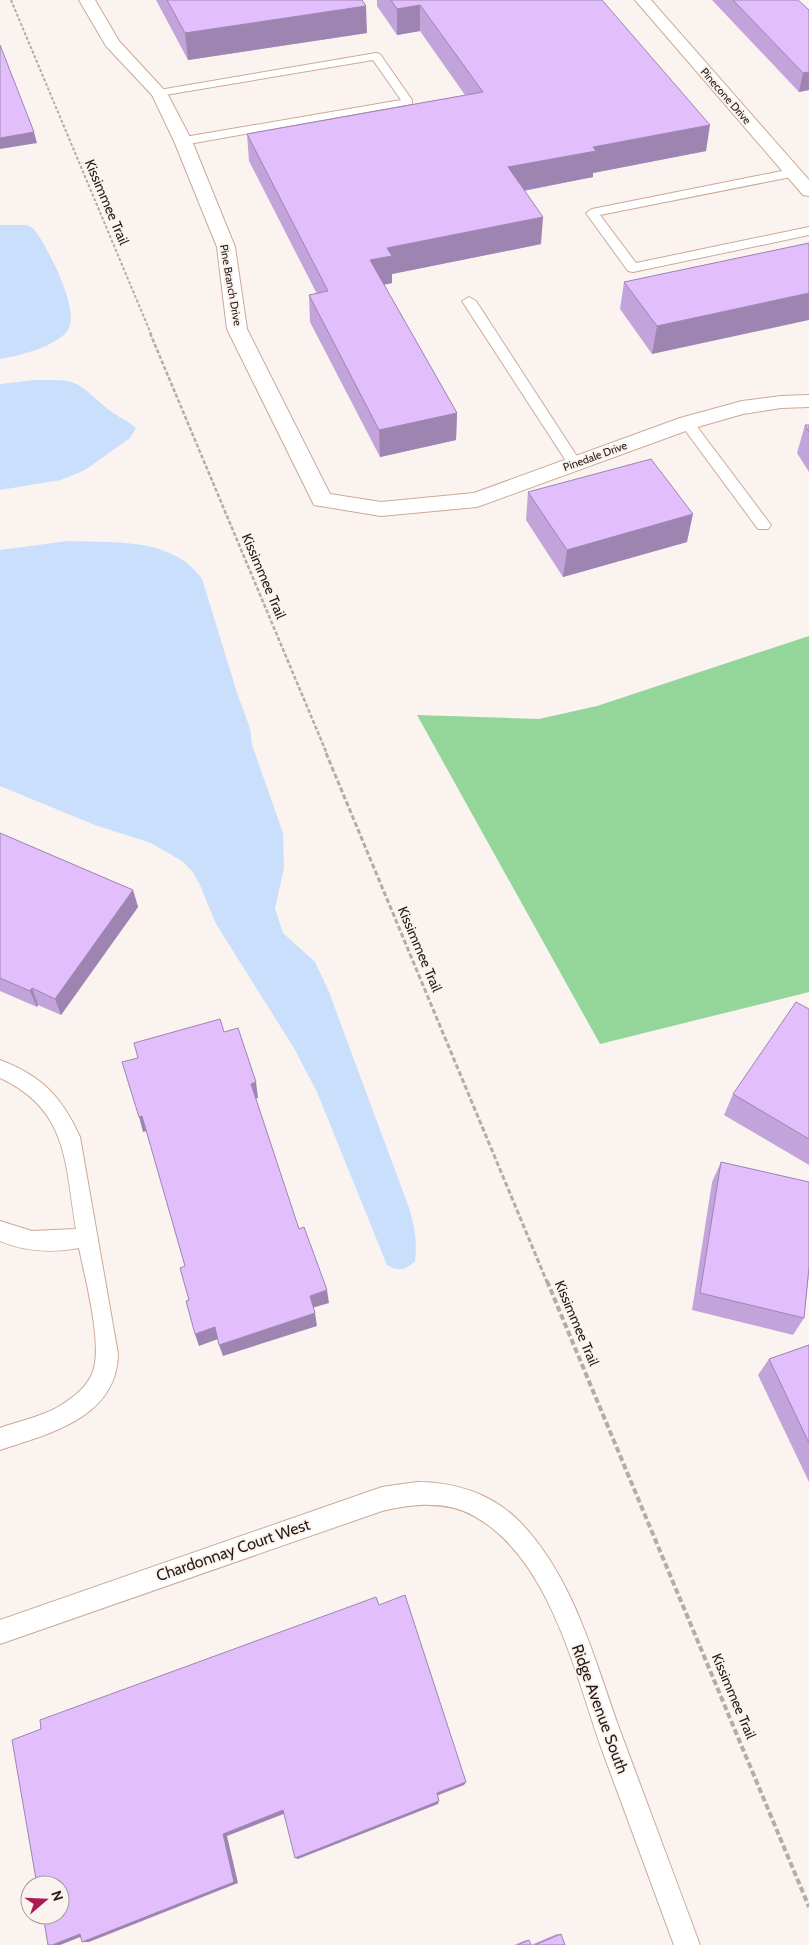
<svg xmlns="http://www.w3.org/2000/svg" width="809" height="1945" viewBox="0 0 809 1945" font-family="Cabin,sans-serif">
<rect width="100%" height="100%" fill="#faf3ef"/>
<polygon fill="#94d59a" points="809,636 809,992 600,1044 417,715 539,719 597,706"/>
<g fill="#c9dffc">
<path d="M0 225H27L34 229C47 246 79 308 69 328 60 346 18 356 0 359Z"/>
<path d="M35 380C76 380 74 379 104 406 113 415 128 420 136 428L130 438 85 470 61 480 0 490V384Z"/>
<path d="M68 541C114 543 173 537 202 579L238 696 250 728 252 745 283 833 284 868 275 908 283 933 315 962 329 992 409 1208C415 1227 417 1242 415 1261 406 1270 399 1272 387 1265L317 1092 294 1048 216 924 200 885 193 872 182 861 151 843 95 825 0 786V550Z"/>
</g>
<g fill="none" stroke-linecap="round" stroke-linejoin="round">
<defs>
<g id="service">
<polygon points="376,53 380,54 412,100 412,104 183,145 177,141 179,138 401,100 373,60 159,96 153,93 159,90"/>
<polygon points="792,169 796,170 798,173 796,176 600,215 636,263 809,227 809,235 633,272 628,271 586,213 592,209"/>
<polygon points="469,297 476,301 580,461 582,464 580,467 570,467 462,301"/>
<polygon points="687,418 692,420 768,521 771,525 768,529 758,529 682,426 680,423 682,420"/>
<path d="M0 1060C42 1076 62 1097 80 1137L118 1354C117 1418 48 1434 0 1450V1428C19 1421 40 1417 58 1407 71 1399 84 1390 91 1376 105 1351 85 1278 79 1248 52 1253 26 1252 0 1241V1221L32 1231 76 1229C65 1164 69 1110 0 1078Z"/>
<path d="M417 1482C455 1482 493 1494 520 1522 573 1577 593 1655 618 1725 645 1798 673 1872 700 1945H674C650 1880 626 1815 602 1750 575 1674 550 1558 474 1516 446 1500 412 1504 382 1511L0 1644V1620L382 1487Z"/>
</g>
<g id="minor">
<polygon points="79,0 95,0 119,41 167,93 192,141 235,247 247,329 330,494 381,502 474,493 680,418 742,401 781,396 809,395 809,407 781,408 743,414 694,428 477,507 381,516 314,505 227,329 217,247 174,141 152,95 106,46"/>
<polygon points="635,0 651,0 809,180 809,196 803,195"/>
</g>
</defs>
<use href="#service" stroke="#cda996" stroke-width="2"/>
<use href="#minor" stroke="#cda996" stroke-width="2"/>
<polyline stroke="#b5aca7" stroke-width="2" stroke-dasharray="3 2" stroke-linecap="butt" points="11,0 151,334"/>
<polyline stroke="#b5aca7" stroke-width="2.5" stroke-dasharray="4 2" stroke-linecap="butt" points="150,333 327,754"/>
<polyline stroke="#b5aca7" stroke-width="3" stroke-dasharray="5 2.5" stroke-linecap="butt" points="326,753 547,1282"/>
<polyline stroke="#b5aca7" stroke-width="4" stroke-dasharray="6 3" stroke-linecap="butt" points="547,1281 809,1907"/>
<use href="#service" fill="#fff" fill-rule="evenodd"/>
<use href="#minor" fill="#fff" fill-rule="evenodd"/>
</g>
<g fill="#c2a3da">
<polygon points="156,0 362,0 367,33 188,60"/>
<polygon points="377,0 602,0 706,151 593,173 593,177 524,191 541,244 392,274 392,283 384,285 457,413 456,440 380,457 310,322 309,295 317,294 249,161 247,134 465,95 420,31 397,35 377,6"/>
<polygon points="712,0 798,0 809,90 799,92"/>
<polygon points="809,243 652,354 620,309 624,282"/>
<polygon points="805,425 809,425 809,472 797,453"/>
<polygon points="528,492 687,542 563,577 526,520"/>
<polygon points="0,833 133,890 138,907 61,1015 38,1005 37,1007 0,991"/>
<polygon points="809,1009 809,1165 724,1115 733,1094"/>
<polygon points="721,1162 809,1182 809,1272 804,1318 793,1335 692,1310 712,1182"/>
<polygon points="809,1345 809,1482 758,1375 769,1359"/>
<polygon points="557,1934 561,1934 565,1945 514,1945 526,1940 529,1940 531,1945"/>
</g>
<g fill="#9e85b1">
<polygon points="420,5 420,31 397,35 397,9"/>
<polygon points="366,6 367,33 188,60 185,33"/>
<polygon points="809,72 809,90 799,92 803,73"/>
<polygon points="710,125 706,151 593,173 593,177 506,194 508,167 593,147"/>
<polygon points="34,132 37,143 0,149 0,138"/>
<polygon points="543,217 541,244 392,274 392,283 370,287 370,260 387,248"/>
<polygon points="809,293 809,320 652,354 657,326"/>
<polygon points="457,413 456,440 380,457 379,430"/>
<polygon points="693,514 687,542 563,577 567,550"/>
<polygon points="133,890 138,907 61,1015 55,999"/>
<polygon points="32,988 38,1005 37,1007 30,991"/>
<polygon points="256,1082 258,1098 254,1099 251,1084"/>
<polygon points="142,1116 147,1131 143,1132 139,1117"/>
<polygon points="327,1290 329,1303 312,1308 310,1296"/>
<polygon points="315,1313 317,1326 223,1356 219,1345"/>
<polygon points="215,1327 218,1339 199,1346 195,1334"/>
<polygon points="466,1782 464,1785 436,1796 437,1793"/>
<polygon points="439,1801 438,1804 298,1859 295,1858"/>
<polygon points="283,1810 286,1813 227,1836 238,1883 89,1942 82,1942 223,1834"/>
<polygon points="80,1934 88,1934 60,1945 52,1945"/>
</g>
<g fill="#e2befd" stroke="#9e85b1">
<polygon points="167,0 362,0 366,6 185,33"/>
<polygon points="391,0 602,0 710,125 593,147 596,151 508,167 543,217 387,248 392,256 370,260 457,413 379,430 309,295 328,291 247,134 483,92 420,5 397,9"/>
<polygon points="733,0 798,0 809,10 809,72 803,73"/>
<polygon points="0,45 34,132 0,138"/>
<polygon points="809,243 809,293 657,326 624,282"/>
<polygon points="805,425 809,425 809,432"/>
<polygon points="651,459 693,514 567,550 528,492"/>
<polygon points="0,833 133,890 55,999 32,988 30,991 0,978"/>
<polygon points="796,1002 809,1009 809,1139 733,1094"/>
<polygon points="220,1019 224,1032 238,1028 256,1082 251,1084 299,1229 304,1227 327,1290 310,1296 315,1313 219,1345 215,1327 195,1334 186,1301 189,1300 180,1268 185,1266 142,1116 139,1117 122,1062 138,1058 134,1043"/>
<polygon points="721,1162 809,1182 809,1267 804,1318 700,1293"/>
<polygon points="809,1345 809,1443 769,1359"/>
<polygon points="405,1595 466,1782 437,1793 439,1801 295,1858 283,1810 223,1834 234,1882 82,1942 80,1934 52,1945 48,1945 43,1915 60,1915 60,1885 37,1885 12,1740 41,1729 40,1720 376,1597 379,1605"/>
<polygon points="561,1934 565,1945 535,1945"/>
<polygon points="529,1940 531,1945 518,1945"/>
</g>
<g text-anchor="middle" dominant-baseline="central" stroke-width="4" stroke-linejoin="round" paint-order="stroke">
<g font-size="11" fill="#271a13" stroke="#faf3ef">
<text transform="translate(726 96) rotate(49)">Pinecone Drive</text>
<text transform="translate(231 285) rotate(80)">Pine Branch Drive</text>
<text transform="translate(595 456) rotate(-20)">Pinedale Drive</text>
</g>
<g font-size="14" fill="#271a13" stroke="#faf3ef">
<text transform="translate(107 202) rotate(67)">Kissimmee Trail</text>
<text transform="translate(264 576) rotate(67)">Kissimmee Trail</text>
<text transform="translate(420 949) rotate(67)">Kissimmee Trail</text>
<text transform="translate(577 1323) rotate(67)">Kissimmee Trail</text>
<text transform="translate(734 1696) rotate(67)">Kissimmee Trail</text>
</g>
<g font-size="16" fill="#271a13" stroke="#faf3ef">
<text transform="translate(233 1550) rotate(-19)">Chardonnay Court West</text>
<text transform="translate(600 1709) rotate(70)">Ridge Avenue South</text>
</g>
</g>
<g transform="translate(45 1900) rotate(71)"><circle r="24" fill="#faf3ef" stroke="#a69c97"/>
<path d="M0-4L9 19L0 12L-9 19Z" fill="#ab1c56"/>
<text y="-8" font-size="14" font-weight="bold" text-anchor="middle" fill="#271a13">N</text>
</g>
</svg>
